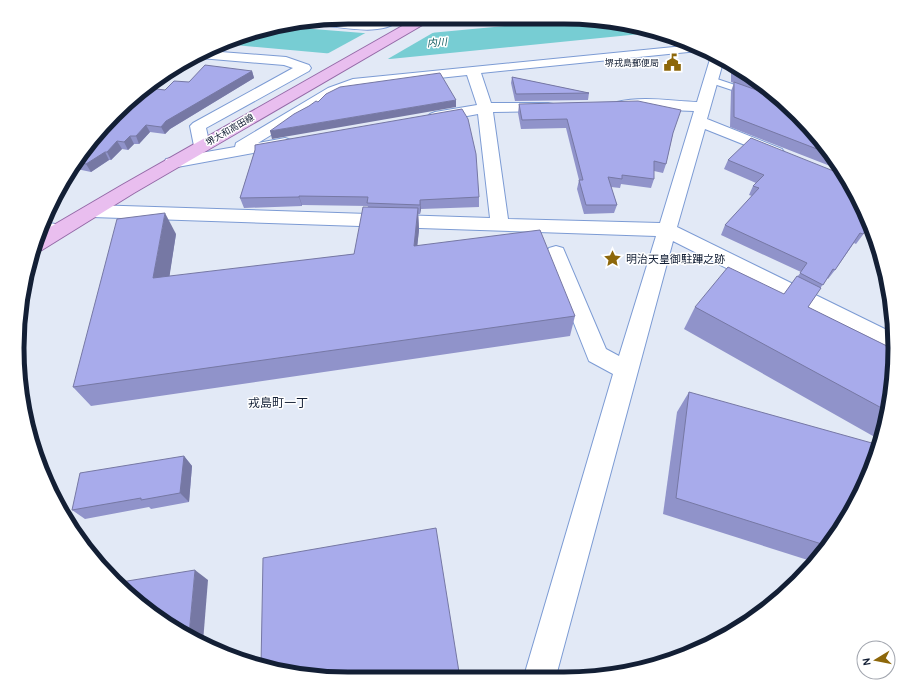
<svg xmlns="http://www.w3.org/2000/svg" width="912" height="696" viewBox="0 0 912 696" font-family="Karla,'Noto Sans JP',sans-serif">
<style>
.water{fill:#77cdd3}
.pier{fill:#e2e9f6}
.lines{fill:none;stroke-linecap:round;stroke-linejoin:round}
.lane-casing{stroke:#7c9bd4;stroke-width:2}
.street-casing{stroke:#7c9bd4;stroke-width:2}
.primary-casing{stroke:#946aa7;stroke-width:2}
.lane{fill:#fff;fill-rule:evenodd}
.street{fill:#fff;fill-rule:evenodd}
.primary{fill:#e9beef;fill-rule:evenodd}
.wall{fill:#9093ca}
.shaded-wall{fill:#7678a4}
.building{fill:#a8abeb;stroke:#7678a4}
.labels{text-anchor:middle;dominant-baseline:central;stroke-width:3;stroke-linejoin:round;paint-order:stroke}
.far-poi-label{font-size:9px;fill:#131f35;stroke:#fff;text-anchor:end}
.far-street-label{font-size:9px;fill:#131f35;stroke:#fff}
.far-water-label{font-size:10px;font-style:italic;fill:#0a585d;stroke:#fff}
.poi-label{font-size:11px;fill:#131f35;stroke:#fff;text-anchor:start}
.neighbourhood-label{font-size:12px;fill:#131f35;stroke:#fff}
.rim{fill:none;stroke:#131f35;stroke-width:5}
</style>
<rect width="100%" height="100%" fill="#e2e9f6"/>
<!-- water -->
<path class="water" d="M 588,18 L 650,28 L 660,32 L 390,59 L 224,44 L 262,28 L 276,26 L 363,33 L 430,33 Z"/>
<!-- pier -->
<path class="pier" d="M 369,31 L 436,31 L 386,60 L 325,55 Z"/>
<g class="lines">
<defs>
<path id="lane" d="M 711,77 L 753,91 L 754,93 L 750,96 L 708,82 L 707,80 Z"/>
<g id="street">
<path d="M 386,17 L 402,17 C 387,38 342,27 321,25 L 317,24 L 315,21 C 322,20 330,18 337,19 C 354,20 371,25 386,17 Z"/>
<path d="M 694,45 L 708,50 L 481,73 L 491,103 L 548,103 L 553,104 L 555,107 L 553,110 L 548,111 L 493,112 L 508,219 L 660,223 L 694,111 L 617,108 L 615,105 L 617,102 C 642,96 671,101 697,102 L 711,56 L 714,53 L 724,59 L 707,119 L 782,149 L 784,152 L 782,155 L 776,157 L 770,155 L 705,129 L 677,227 L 893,333 L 895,351 L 886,349 L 673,241 L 556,676 L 524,676 L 613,374 L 589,361 L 546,253 L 549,248 L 556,246 L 563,248 L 606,349 L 619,356 L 656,236 L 92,217 L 86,215 L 83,211 L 86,207 L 92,205 L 490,218 L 478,114 L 435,122 L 430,120 L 427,117 L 430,114 L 435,112 L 477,105 L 467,75 L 356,87 L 338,94 L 258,143 L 285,138 L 291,140 L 293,143 L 291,146 L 172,168 L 166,167 L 164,163 L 166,159 L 172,158 L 235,147 L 236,143 L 328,88 L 353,79 Z"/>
<path d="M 208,51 L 286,57 L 309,65 L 311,68 L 309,71 L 206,128 L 210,146 L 208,149 L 202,151 L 196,149 L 194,146 L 190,126 L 193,123 L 293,68 L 284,65 L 200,58 L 195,56 Z"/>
<path d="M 841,166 L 847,178 L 845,181 L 839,182 L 833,181 L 830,177 L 837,167 Z"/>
<path d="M 45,222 L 65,226 L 67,230 L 65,234 L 58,236 L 40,233 Z"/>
</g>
<path id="primary" d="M 418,17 L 433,17 L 431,20 L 134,193 L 42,250 L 33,251 L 40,233 L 122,185 Z"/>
</defs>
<!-- lane casing -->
<use href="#lane" class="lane-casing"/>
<!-- street casing -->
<use href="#street" class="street-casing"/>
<!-- primary casing -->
<use href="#primary" class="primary-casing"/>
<!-- lane -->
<use href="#lane" class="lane"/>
<!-- street -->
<use href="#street" class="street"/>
<!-- primary -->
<use href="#primary" class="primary"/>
</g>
<!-- wall -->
<g class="wall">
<path d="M 731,64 L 765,85 L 839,164 L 843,171 L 730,127 L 731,91 L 734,83 L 731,82 Z"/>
<path d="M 252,71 L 254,78 L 170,129 L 165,134 L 150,132 L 139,144 L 134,144 L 128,150 L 122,149 L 111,160 L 109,160 L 91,172 L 72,168 L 114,114 L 165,90 L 189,82 Z"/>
<path d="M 512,77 L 589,93 L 588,100 L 515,101 L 511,83 Z"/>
<path d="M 519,104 L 673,133 L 666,164 L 663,173 L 654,171 L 654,179 L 651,188 L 621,184 L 620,188 L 611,187 L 617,205 L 614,213 L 584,214 L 577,189 L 579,180 L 566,128 L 521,129 L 518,113 Z"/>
<path d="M 255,150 L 479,197 L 479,207 L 421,209 L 420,214 L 418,214 L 419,230 L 417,246 L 575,316 L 570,336 L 91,406 L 73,387 L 176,234 L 169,277 L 354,254 L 368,206 L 302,205 L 302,206 L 244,208 L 240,198 Z"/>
<path d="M 728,160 L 846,176 L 871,224 L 856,244 L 854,243 L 835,270 L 828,279 L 827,278 L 808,307 L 895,350 L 889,413 L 880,440 L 684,329 L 695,307 L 784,294 L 801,272 L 721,235 L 725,225 L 752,196 L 749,195 L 753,186 L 756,183 L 724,169 Z"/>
<path d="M 689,392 L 839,532 L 814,562 L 663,514 L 677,412 Z"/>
<path d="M 184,456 L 192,466 L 189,502 L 151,509 L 149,507 L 85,519 L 72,510 Z"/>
<path d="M 459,672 L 459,676 L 305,676 Z"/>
</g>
<!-- shaded-wall -->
<g class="shaded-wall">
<path d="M 252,71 L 254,78 L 170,129 L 165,134 L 161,127 L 166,121 Z"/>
<path d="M 456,100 L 456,107 L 272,139 L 270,131 Z"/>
<path d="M 146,125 L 150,132 L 139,144 L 136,136 Z"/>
<path d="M 130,136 L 134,144 L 128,150 L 124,142 Z"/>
<path d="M 117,141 L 122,149 L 111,160 L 107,152 Z"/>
<path d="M 105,152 L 109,160 L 91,172 L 86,164 Z"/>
<path d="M 299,196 L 302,205 L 302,206 L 299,197 Z"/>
<path d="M 420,200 L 421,209 L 420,214 Z"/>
<path d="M 418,208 L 419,230 L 415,267 L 414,246 Z"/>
<path d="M 165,213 L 176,234 L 166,299 L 153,278 Z"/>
<path d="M 184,456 L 192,466 L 189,502 L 180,493 Z"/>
<path d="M 195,570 L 208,580 L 203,642 L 189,635 Z"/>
</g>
<!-- building -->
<g class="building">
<path d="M 205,65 L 252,71 L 166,121 L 161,127 L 146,125 L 136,136 L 130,136 L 124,142 L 117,141 L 107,152 L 105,152 L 86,164 L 77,162 L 114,114 L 148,88 L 165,90 L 174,81 L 189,82 Z"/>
<path d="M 734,66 L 760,82 L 734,73 Z"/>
<path d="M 440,73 L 456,100 L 270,131 L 294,114 L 309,106 L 316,101 L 318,102 L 326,94 L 340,87 Z"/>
<path d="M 512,77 L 589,93 L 516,94 Z"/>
<path d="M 734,82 L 776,97 L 830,154 L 734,117 Z"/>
<path d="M 638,101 L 681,110 L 673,133 L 666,164 L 654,161 L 654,179 L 622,175 L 622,179 L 608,177 L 617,205 L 586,205 L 579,180 L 583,180 L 567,119 L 522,120 L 519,104 Z"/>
<path d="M 462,109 L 468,119 L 476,154 L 479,197 L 420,200 L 420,205 L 367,203 L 368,197 L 299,196 L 299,197 L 240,198 L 255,150 L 255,145 Z"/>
<path d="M 751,138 L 846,176 L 870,222 L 871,224 L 863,234 L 860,233 L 835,270 L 833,269 L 823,285 L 800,273 L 807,263 L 725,225 L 759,188 L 753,186 L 764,175 L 728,160 Z"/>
<path d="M 363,207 L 418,208 L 414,246 L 540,230 L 575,316 L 73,387 L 117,219 L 165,213 L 153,278 L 354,254 Z"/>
<path d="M 728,267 L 784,294 L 797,276 L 821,288 L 808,307 L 895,350 L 889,412 L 695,307 Z"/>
<path d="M 689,392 L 879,445 L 870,475 L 839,532 L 828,546 L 676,498 Z"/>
<path d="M 184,456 L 180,493 L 141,500 L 141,498 L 72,510 L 80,473 Z"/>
<path d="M 436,528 L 459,672 L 437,676 L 305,676 L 261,666 L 263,558 Z"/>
<path d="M 195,570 L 189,635 L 164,623 L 115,583 Z"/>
</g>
<!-- icons -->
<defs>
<symbol id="civic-bare" viewBox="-9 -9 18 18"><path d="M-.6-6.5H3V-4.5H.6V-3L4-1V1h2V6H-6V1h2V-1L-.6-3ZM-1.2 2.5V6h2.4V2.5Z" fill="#8d670a" stroke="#fff" stroke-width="2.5" paint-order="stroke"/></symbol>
<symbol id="sight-bare" viewBox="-9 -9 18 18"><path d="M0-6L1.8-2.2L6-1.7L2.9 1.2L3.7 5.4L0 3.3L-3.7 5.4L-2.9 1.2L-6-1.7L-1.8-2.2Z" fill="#8d670a" stroke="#fff" stroke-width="2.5" paint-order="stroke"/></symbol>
</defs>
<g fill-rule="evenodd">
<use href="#civic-bare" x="660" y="50" width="25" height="25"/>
<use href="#sight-bare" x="600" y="246" width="25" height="25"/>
</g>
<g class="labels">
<!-- far-poi labels -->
<g class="far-poi-label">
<text x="659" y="63">堺戎島郵便局</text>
</g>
<!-- far-street labels -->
<g class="far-street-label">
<text transform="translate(230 130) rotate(-30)">堺大和高田線</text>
</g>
<!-- far-water labels -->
<g class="far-water-label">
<text transform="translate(437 43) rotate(-5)">内川</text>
</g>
<!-- poi labels -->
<g class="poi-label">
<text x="626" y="259">明治天皇御駐蹕之跡</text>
</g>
<!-- neighbourhood labels -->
<g class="neighbourhood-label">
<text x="278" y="403">戎島町一丁</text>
</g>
</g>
<!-- crop -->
<path d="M0 0H912V696H0ZM348 24H564A324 324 0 0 1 888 348V348A324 324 0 0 1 564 672H348A324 324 0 0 1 24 348V348A324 324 0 0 1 348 24Z" fill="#fff" fill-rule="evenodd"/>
<path class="rim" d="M348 24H564A324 324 0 0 1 888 348V348A324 324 0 0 1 564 672H348A324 324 0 0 1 24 348V348A324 324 0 0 1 348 24Z"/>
<!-- north arrow -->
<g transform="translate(876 660) rotate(260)"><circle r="19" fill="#ffffff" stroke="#a1a5ae"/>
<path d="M0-3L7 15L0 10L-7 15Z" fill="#8d670a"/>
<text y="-6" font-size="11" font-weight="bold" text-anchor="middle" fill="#131f35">N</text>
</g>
</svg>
